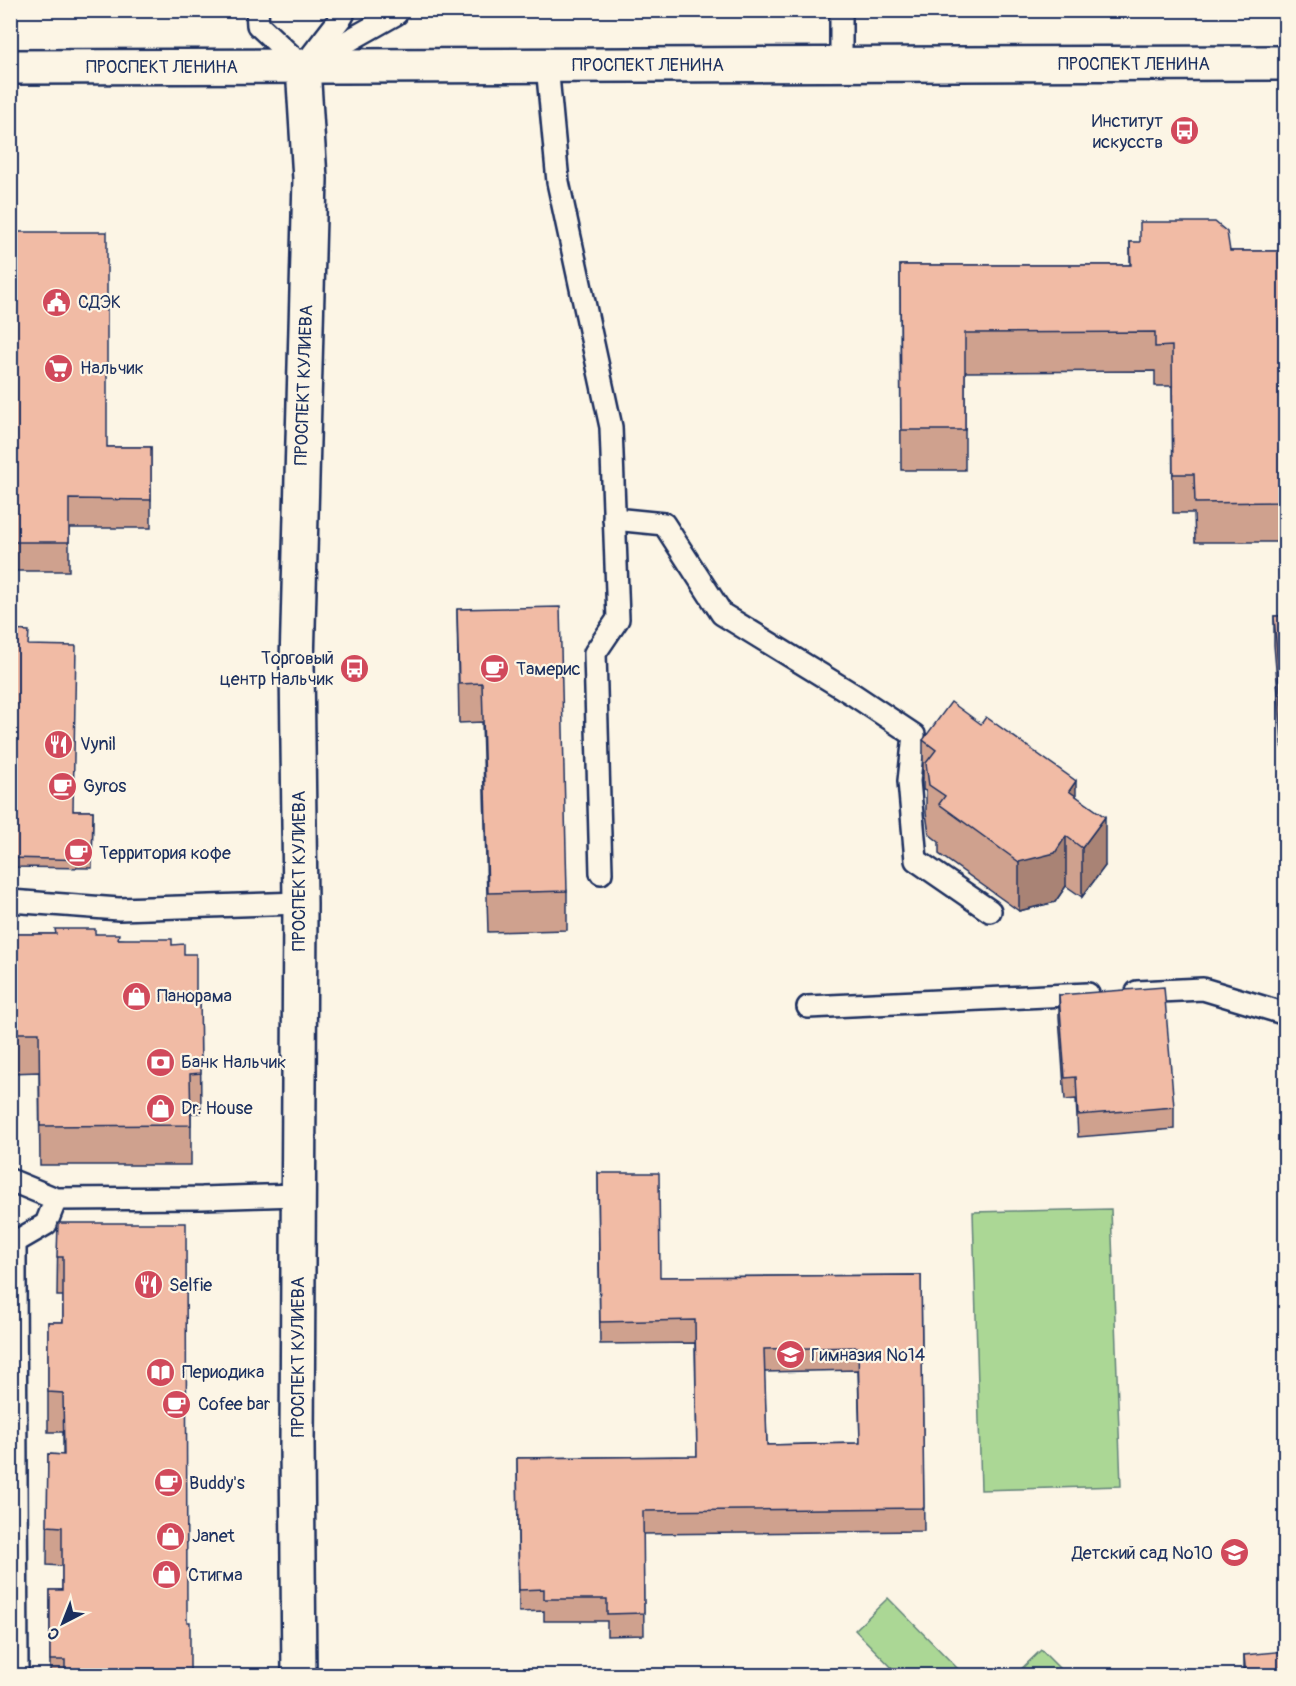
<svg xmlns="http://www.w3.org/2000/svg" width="1296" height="1686" viewBox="0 0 1296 1686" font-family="Pangolin,sans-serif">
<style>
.green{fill:#abd795;stroke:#63837a;stroke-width:1.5}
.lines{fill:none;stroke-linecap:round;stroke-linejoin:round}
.lane-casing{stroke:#1b2f5e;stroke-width:26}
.secondary-casing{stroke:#1b2f5e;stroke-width:38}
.lane{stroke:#fcf5e5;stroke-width:21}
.secondary{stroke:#fcf5e5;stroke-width:33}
.wall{fill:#cfa18e;stroke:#1b2f5e;stroke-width:1.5;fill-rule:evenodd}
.shaded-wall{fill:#a98374;stroke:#1b2f5e;stroke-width:1.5}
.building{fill:#f1bba5;stroke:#1b2f5e;stroke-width:1.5;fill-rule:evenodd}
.labels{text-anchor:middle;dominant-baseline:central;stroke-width:4.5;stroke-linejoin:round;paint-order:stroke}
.street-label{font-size:18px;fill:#1b2f5e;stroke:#fcf5e5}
.poi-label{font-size:18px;fill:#1b2f5e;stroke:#fcf5e5;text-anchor:start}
</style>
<rect width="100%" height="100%" fill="#fcf5e5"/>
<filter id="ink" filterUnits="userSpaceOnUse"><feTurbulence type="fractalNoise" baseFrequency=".0167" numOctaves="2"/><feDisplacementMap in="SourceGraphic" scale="12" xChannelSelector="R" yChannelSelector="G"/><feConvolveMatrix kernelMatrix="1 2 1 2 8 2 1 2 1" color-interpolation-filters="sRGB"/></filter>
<g filter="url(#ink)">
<!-- green -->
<g class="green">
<path d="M 1111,1209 L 1121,1486 L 981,1490 L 973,1212 Z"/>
<path d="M 888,1598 L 964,1675 L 899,1675 L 855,1630 Z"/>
<path d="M 1041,1650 L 1066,1675 L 1015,1675 Z"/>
</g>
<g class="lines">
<defs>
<g id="lane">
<path d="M 257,10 L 258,25 L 303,67"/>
<path d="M 841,10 L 841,64"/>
<path d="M 309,59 L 343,15 L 343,10"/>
<path d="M 309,63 L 396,14 L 396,10"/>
<path d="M 547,65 L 558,182 L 611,427 L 618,619 L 595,653 L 601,873"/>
<path d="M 614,519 L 664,524 L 722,614 L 854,695 L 914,735 L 909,781 L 916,860 L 990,911"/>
<path d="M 10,901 L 119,909 L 300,903"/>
<path d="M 1137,992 L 1203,989 L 1286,1014"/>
<path d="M 808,1007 L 1088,994"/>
<path d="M 10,1180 L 56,1199 L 202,1198 L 299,1195"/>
<path d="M 10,1241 L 15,1242 L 15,1276 L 17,1676"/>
<path d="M 15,1242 L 46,1224 L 56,1199"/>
</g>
<g id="secondary">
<path d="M 10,67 L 1286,63"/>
<path d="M 299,1676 L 297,1445 L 300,903 L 297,664 L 310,179 L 303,67"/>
</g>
</defs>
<!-- lane casing -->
<use href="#lane" class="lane-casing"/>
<!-- secondary casing -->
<use href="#secondary" class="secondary-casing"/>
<!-- lane -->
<use href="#lane" class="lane"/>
<!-- secondary -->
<use href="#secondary" class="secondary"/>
</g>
<!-- wall -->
<g class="wall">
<path d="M 10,232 L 107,447 L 151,447 L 151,528 L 69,528 L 69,571 L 10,571 Z"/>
<path d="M 1130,242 L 1230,251 L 1286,251 L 1286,542 L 1195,542 L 1194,513 L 1173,513 L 1172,386 L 1155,386 L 1155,371 L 965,372 L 965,470 L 901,470 L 900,265 L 1130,265 Z"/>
<path d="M 457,609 L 567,891 L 567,930 L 488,932 L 482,722 L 459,723 Z"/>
<path d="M 1274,616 L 1286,616 L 1286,790 L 1274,645 Z"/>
<path d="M 10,630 L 28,645 L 73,811 L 93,811 L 92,868 L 10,867 Z"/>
<path d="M 981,724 L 1076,796 L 1105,866 L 1082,897 L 1066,886 L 1055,902 L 1019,911 L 939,854 L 939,842 L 929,834 L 926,813 L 926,791 L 923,790 L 923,740 Z"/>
<path d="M 10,934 L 95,934 L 119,939 L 172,945 L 184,954 L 196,993 L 200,993 L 201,1113 L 191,1113 L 191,1165 L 40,1165 L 39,1072 L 10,1073 Z"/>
<path d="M 1059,995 L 1174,1107 L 1174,1129 L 1078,1137 L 1076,1099 L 1065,1100 L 1059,1017 Z"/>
<path d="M 598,1173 L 660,1277 L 921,1275 L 924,1531 L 643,1534 L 644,1635 L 607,1636 L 607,1621 L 544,1621 L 544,1611 L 519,1612 L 517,1458 L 697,1456 L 695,1343 L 600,1344 ZM 858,1370 L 860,1443 L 767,1445 L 764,1372 Z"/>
<path d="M 58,1223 L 187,1622 L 190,1676 L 50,1676 L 50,1590 L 62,1590 L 62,1566 L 47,1565 L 48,1454 L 63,1455 L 63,1432 L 48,1432 L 48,1322 L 63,1322 L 63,1296 L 57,1296 Z"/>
<path d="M 1244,1655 L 1286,1676 L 1244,1676 Z"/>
</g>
<!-- shaded-wall -->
<g class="shaded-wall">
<path d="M 1076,781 L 1076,831 L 1069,791 Z"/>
<path d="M 1105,817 L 1105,866 L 1082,897 L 1082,848 Z"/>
<path d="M 1066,836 L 1066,886 L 1055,902 L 1019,911 L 1019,862 Z"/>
</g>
<!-- building -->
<g class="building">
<path d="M 1140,222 L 1215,222 L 1227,232 L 1230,251 L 1286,251 L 1286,502 L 1195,503 L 1194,474 L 1173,474 L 1172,346 L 1155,347 L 1155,332 L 965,333 L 965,430 L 901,430 L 900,265 L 1131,265 L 1130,242 L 1140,242 Z"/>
<path d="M 10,232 L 107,232 L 107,447 L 151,447 L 151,500 L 69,499 L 69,542 L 10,542 Z"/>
<path d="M 560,607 L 567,891 L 488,893 L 482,683 L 459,684 L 457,609 Z"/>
<path d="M 1274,616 L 1286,616 L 1286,762 Z"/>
<path d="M 10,630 L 29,631 L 28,645 L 76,646 L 73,811 L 93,811 L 92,860 L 10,858 Z"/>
<path d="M 951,702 L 981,724 L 986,717 L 1076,781 L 1069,791 L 1105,817 L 1082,848 L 1066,836 L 1055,853 L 1019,862 L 939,804 L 945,796 L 929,785 L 926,763 L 936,750 L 923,740 Z"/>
<path d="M 55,929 L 95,929 L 95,934 L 119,934 L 118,939 L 172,939 L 172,945 L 184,944 L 184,954 L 196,954 L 196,993 L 200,993 L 201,1073 L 190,1074 L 191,1125 L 40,1126 L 39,1033 L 10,1033 L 10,934 L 56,934 Z"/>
<path d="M 1164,987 L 1174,1107 L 1078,1115 L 1076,1077 L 1065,1078 L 1059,995 Z"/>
<path d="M 598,1173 L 659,1173 L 660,1277 L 921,1275 L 924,1508 L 643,1511 L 644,1613 L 607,1614 L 607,1599 L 544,1599 L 544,1589 L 519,1590 L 517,1458 L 697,1456 L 695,1320 L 600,1322 ZM 858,1347 L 860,1443 L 767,1445 L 764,1349 Z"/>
<path d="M 58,1223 L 186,1223 L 187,1622 L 190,1622 L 190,1676 L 65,1676 L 65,1660 L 50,1660 L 50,1590 L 62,1590 L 62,1527 L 47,1526 L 48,1454 L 64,1455 L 63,1393 L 48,1392 L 48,1322 L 63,1322 L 63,1257 L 57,1257 Z"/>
<path d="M 1286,1651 L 1286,1676 L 1246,1676 L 1244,1655 Z"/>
</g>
</g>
<!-- icons -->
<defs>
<symbol id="bus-disc" viewBox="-11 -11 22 22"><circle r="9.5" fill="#d1495b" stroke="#fcf5e5"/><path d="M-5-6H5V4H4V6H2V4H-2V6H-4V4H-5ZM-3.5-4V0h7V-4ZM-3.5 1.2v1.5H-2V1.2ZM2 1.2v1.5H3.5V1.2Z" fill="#fff"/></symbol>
<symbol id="civic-disc" viewBox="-11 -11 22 22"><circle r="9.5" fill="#d1495b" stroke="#fcf5e5"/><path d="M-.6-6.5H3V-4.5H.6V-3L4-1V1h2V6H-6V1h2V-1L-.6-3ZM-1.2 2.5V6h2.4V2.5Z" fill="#fff"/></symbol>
<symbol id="supermarket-disc" viewBox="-11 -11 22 22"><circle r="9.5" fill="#d1495b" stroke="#fcf5e5"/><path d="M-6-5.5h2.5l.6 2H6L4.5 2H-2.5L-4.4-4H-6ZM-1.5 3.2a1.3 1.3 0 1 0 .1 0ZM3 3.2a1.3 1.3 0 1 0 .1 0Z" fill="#fff"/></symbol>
<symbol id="cafe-disc" viewBox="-11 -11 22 22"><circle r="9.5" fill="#d1495b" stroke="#fcf5e5"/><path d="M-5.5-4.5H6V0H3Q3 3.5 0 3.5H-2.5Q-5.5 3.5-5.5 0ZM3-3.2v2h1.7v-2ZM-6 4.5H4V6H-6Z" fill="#fff"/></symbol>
<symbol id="restaurant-disc" viewBox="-11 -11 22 22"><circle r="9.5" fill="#d1495b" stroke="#fcf5e5"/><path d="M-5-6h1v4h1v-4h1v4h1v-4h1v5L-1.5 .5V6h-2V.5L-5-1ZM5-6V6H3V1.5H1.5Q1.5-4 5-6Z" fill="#fff"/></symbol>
<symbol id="shop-disc" viewBox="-11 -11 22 22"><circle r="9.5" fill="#d1495b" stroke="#fcf5e5"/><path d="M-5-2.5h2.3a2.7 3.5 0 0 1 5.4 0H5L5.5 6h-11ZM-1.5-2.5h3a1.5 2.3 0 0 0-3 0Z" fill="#fff"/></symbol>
<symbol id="bank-disc" viewBox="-11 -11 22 22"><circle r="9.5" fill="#d1495b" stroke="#fcf5e5"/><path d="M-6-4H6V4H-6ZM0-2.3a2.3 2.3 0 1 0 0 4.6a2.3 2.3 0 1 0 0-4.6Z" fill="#fff"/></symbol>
<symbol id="school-disc" viewBox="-11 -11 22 22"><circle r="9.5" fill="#d1495b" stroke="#fcf5e5"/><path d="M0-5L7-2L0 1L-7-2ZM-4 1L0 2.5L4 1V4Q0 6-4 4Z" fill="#fff"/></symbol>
<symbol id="library-disc" viewBox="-11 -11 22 22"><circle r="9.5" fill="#d1495b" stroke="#fcf5e5"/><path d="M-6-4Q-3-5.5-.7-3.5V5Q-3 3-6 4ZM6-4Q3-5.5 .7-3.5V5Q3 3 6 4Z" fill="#fff"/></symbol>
</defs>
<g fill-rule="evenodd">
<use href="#bus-disc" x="1168" y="114" width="33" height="33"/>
<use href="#civic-disc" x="40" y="286" width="33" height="33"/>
<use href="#supermarket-disc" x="42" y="352" width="33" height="33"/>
<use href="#bus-disc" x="338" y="652" width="33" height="33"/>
<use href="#cafe-disc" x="478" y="652" width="33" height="33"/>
<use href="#restaurant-disc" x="42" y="728" width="33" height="33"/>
<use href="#cafe-disc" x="46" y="770" width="33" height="33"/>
<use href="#cafe-disc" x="62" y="836" width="33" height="33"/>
<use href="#shop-disc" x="120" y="980" width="33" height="33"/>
<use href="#bank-disc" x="144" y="1046" width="33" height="33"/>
<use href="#shop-disc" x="144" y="1092" width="33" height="33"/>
<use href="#restaurant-disc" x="132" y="1268" width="33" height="33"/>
<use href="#school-disc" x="774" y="1338" width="33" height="33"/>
<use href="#library-disc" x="144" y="1356" width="33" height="33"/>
<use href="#cafe-disc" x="160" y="1388" width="33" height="33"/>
<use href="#cafe-disc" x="152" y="1466" width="33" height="33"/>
<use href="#shop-disc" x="154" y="1520" width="33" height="33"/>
<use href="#school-disc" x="1218" y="1536" width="33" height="33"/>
<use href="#shop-disc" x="150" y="1558" width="33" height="33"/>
</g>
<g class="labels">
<!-- street labels -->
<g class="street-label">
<text x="1134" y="64">ПРОСПЕКТ ЛЕНИНА</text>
<text x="648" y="65">ПРОСПЕКТ ЛЕНИНА</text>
<text x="162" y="67">ПРОСПЕКТ ЛЕНИНА</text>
<text transform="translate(304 385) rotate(-88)">ПРОСПЕКТ КУЛИЕВА</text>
<text transform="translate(299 871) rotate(-90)">ПРОСПЕКТ КУЛИЕВА</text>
<text transform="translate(298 1357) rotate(-90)">ПРОСПЕКТ КУЛИЕВА</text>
</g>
<!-- poi labels -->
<g class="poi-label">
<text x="1163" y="121" text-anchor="end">Институт<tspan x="1163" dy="21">искусств</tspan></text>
<text x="78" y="302">СДЭК</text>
<text x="80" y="368">Нальчик</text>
<text x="334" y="658" text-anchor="end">Торговый<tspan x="334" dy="21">центр Нальчик</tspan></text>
<text x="516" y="669">Тамерис</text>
<text x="80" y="744">Vynil</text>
<text x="83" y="786">Gyros</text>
<text x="99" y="853">Территория кофе</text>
<text x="157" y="996">Панорама</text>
<text x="181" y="1062">Банк Нальчик</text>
<text x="181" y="1108">Dr. House</text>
<text x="169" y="1285">Selfie</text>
<text x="811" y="1355">Гимназия №14</text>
<text x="182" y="1372">Периодика</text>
<text x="198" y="1404">Cofee bar</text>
<text x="189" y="1483">Buddy's</text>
<text x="192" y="1536">Janet</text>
<text x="1213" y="1553" text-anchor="end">Детский сад №10</text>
<text x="188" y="1575">Стигма</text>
</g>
</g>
<!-- margin -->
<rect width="1296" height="1686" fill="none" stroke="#fcf5e5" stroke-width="36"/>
<rect x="18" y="18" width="1260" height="1650" fill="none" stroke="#1b2f5e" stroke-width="2" filter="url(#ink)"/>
<!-- north arrow -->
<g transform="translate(63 1623) rotate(222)" stroke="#fcf5e5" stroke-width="4.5" paint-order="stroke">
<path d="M0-4.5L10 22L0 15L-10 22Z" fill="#1b2f5e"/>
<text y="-9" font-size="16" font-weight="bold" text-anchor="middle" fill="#1b2f5e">С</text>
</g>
</svg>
